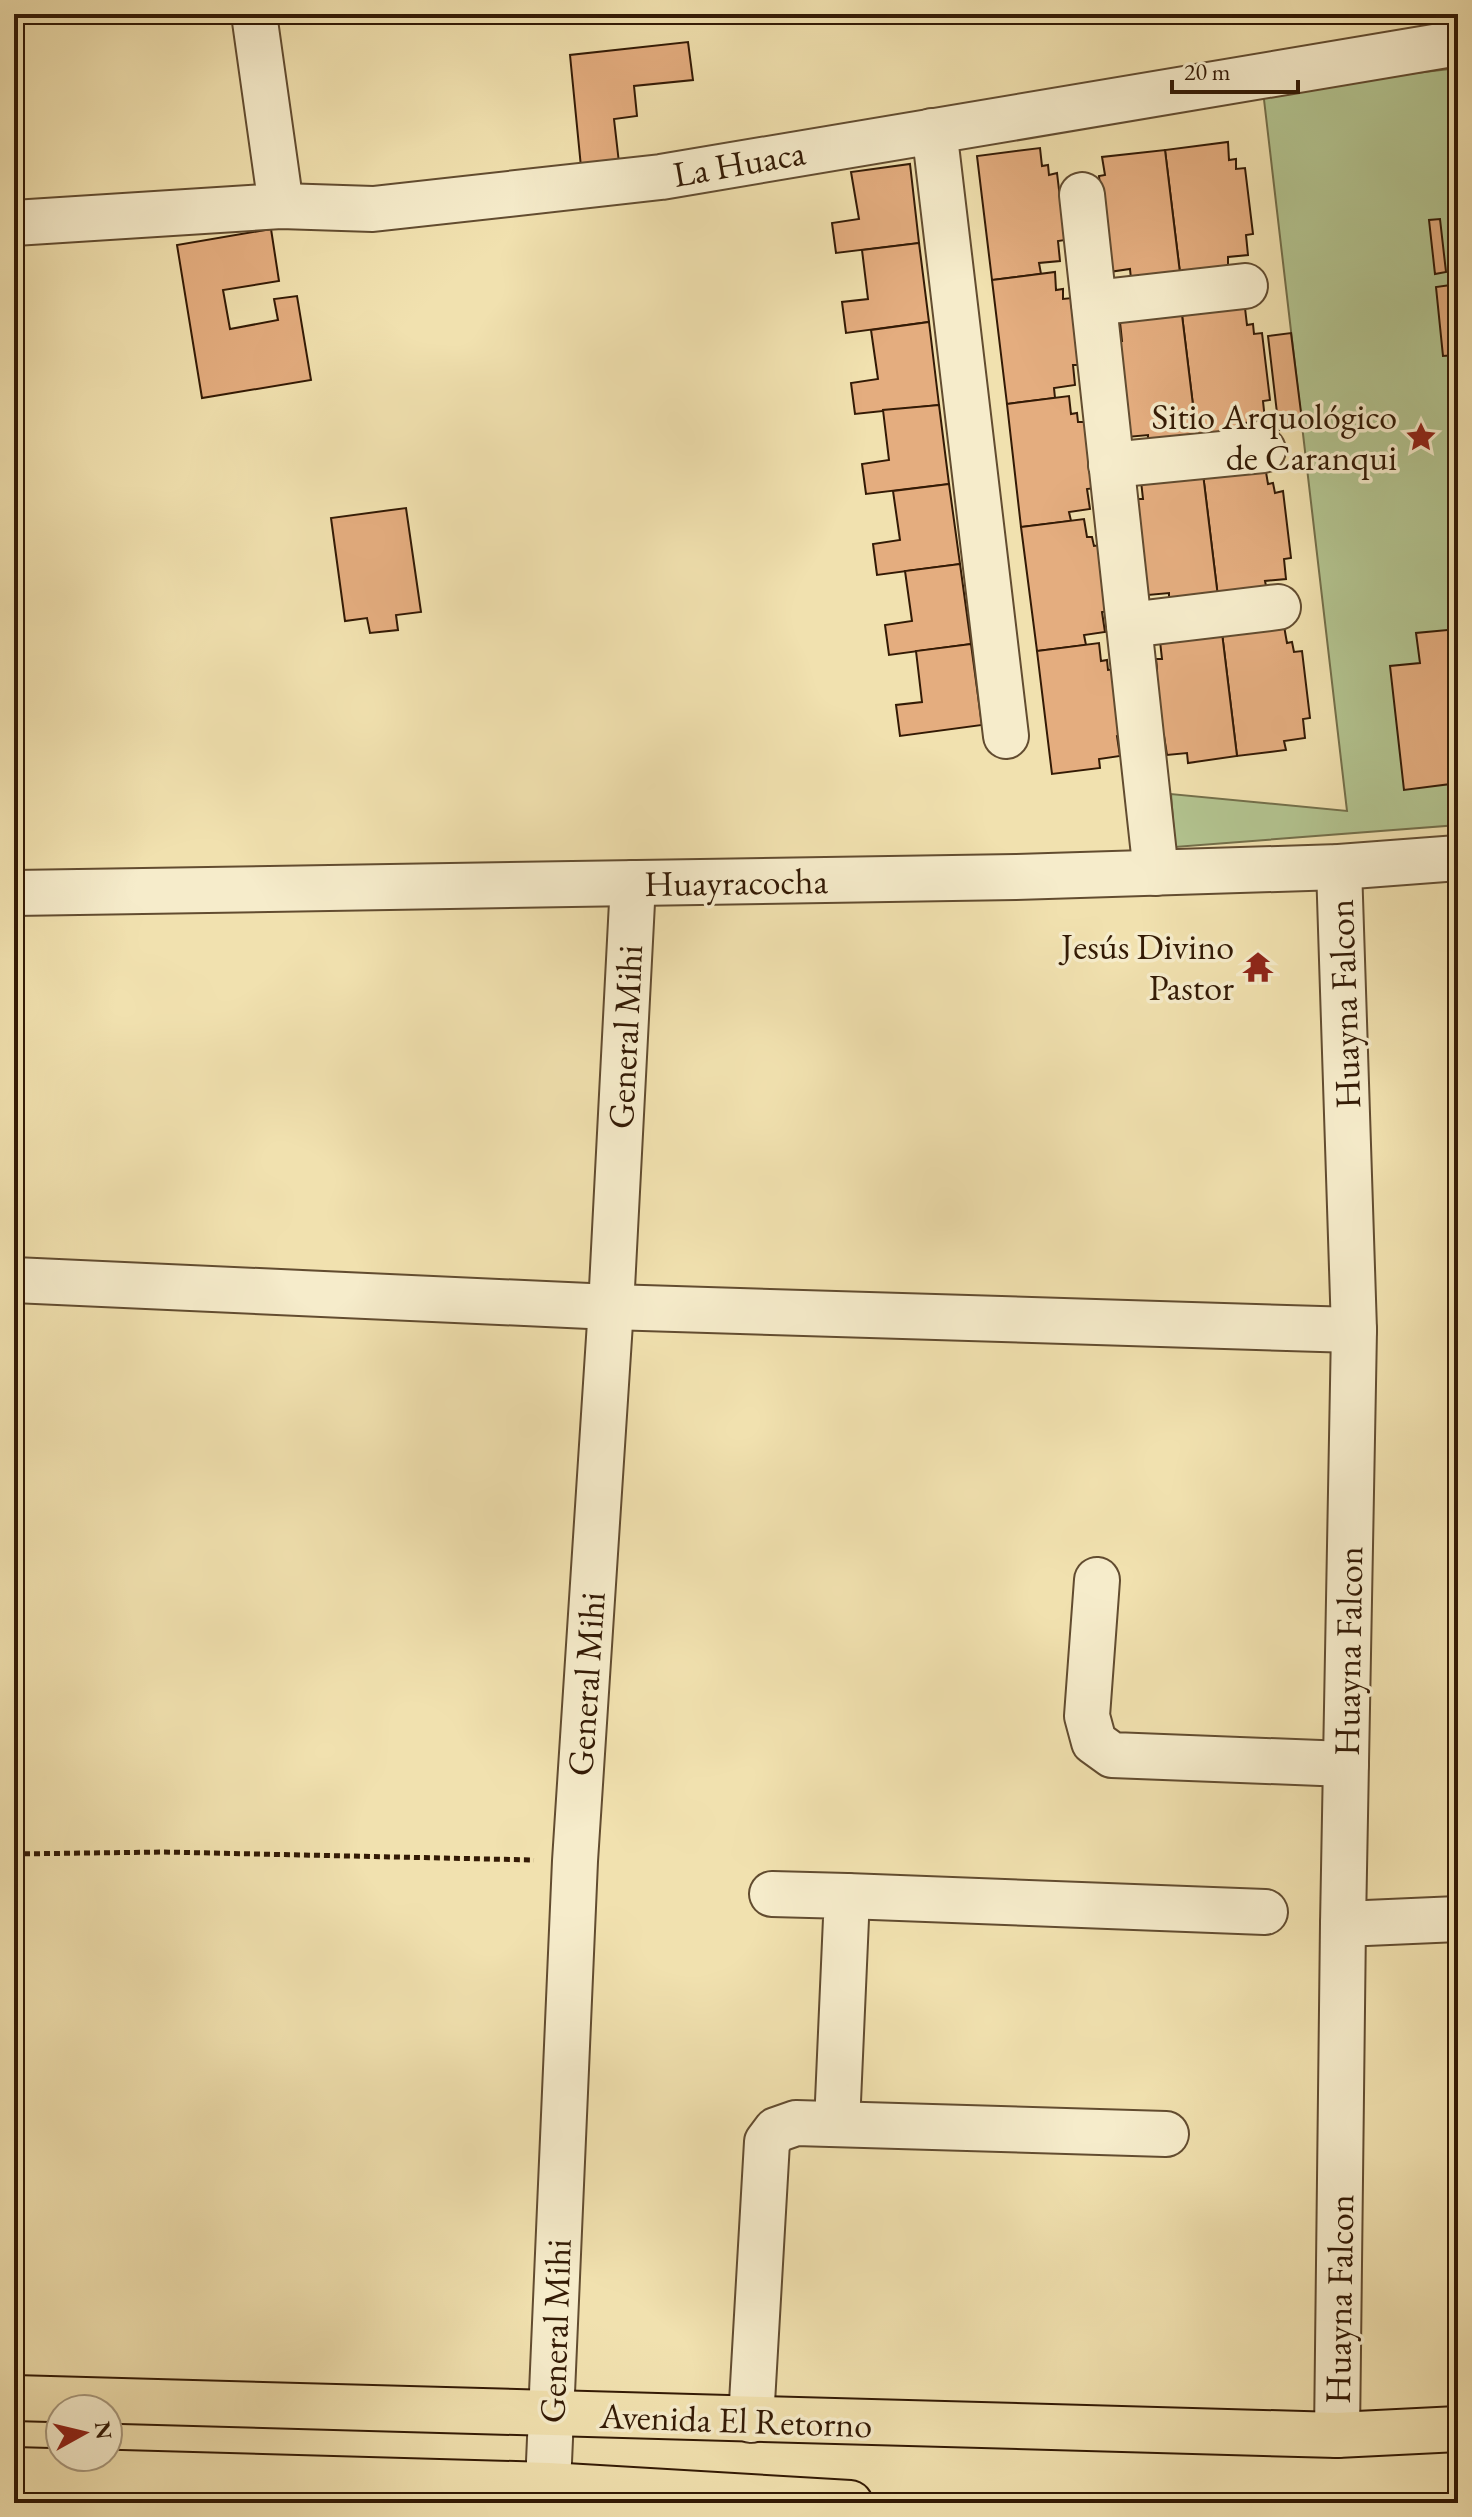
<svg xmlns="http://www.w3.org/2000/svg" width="1472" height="2517" viewBox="0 0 1472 2517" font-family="'EB Garamond',serif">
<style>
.green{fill:#b3c490;stroke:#736f4a;stroke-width:2}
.building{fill:#e4ad7f;stroke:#331a05;stroke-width:2}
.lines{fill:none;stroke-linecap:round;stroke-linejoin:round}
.street-casing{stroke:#624c30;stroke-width:48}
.primary-casing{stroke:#331a05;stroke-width:48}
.path{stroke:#331a05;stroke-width:5;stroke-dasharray:6 4;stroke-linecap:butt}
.street{stroke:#f6eccb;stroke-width:44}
.primary{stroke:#f1e1af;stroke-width:44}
.labels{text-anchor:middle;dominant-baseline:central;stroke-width:7;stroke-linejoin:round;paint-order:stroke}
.street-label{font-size:36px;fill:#331a05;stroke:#f6eccb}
.poi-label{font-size:36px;fill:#331a05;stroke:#f6eccb;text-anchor:end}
</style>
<rect width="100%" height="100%" fill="#f1e1af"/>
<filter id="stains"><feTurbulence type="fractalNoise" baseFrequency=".0025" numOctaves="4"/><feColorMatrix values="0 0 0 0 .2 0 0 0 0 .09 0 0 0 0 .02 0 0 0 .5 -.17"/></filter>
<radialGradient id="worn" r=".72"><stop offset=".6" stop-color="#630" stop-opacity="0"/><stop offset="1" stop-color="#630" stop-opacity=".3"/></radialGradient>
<!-- green -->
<path class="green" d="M 1458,68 L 1458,825 L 1175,847 L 1171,794 L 1347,811 L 1263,91 Z"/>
<!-- building -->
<g class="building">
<path d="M 688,42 L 693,80 L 634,86 L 637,116 L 614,119 L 619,163 L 581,167 L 570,55 Z"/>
<path d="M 1228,142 L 1229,160 L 1236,159 L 1236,169 L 1245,168 L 1253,234 L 1246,235 L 1248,255 L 1228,257 L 1228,267 L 1180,273 L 1165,150 Z"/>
<path d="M 1040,148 L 1042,166 L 1048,165 L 1049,175 L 1057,173 L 1065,240 L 1058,241 L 1060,261 L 1039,263 L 1041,274 L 992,280 L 977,156 Z"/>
<path d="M 1165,150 L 1180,273 L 1131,279 L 1130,269 L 1109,272 L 1099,176 L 1105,175 L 1102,157 Z"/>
<path d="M 910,164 L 919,243 L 836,253 L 832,223 L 859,219 L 851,172 Z"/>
<path d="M 1440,219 L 1446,272 L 1435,274 L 1429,220 Z"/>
<path d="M 271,229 L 279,281 L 223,290 L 230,329 L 278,320 L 274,299 L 297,296 L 311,380 L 202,398 L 177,245 Z"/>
<path d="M 919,243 L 929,322 L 846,333 L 842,302 L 868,299 L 862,250 Z"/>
<path d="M 1055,272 L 1056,290 L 1063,289 L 1063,299 L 1072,298 L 1080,365 L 1073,365 L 1075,385 L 1054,388 L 1055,398 L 1007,404 L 992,280 Z"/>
<path d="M 1458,284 L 1458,295 L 1449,296 L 1456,355 L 1443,356 L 1436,287 Z"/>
<path d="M 1245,308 L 1247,325 L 1253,324 L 1254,334 L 1262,333 L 1270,400 L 1263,401 L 1265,420 L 1244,423 L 1246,432 L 1197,438 L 1182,315 Z"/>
<path d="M 1182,315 L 1197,438 L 1148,445 L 1148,435 L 1127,437 L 1116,341 L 1122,341 L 1120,322 Z"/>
<path d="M 929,322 L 939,405 L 855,414 L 851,383 L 878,379 L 871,330 Z"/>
<path d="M 1291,333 L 1303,428 L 1279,430 L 1268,336 Z"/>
<path d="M 1069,396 L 1071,414 L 1077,413 L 1078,422 L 1086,422 L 1095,488 L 1087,489 L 1090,509 L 1069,512 L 1071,521 L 1021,527 L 1007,404 Z"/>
<path d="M 939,405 L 949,484 L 866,494 L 862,464 L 889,460 L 883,410 Z"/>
<path d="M 1265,466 L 1268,484 L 1273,483 L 1275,493 L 1283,491 L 1291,558 L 1284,559 L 1286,579 L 1265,581 L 1267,591 L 1218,597 L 1203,474 Z"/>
<path d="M 1203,474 L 1218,597 L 1169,602 L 1169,593 L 1148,595 L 1130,510 L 1138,509 L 1137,499 L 1143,499 L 1141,481 Z"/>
<path d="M 949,484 L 960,564 L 877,575 L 873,544 L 900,540 L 893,491 Z"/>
<path d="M 406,508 L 421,612 L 396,615 L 398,630 L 370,633 L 367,618 L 345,621 L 331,518 Z"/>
<path d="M 1084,519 L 1087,537 L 1092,537 L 1094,546 L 1101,545 L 1110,611 L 1102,612 L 1105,632 L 1084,635 L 1086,645 L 1037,651 L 1021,527 Z"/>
<path d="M 960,564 L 971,644 L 889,655 L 885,625 L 912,621 L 905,571 Z"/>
<path d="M 1284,626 L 1287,643 L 1292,642 L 1294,652 L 1302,651 L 1310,718 L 1303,719 L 1305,738 L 1284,741 L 1286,750 L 1237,756 L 1222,633 Z"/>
<path d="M 1458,629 L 1458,783 L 1404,790 L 1390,666 L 1420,663 L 1416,633 Z"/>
<path d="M 1222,633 L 1237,756 L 1188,763 L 1187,753 L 1167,755 L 1164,736 L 1157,736 L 1149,670 L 1157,669 L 1156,659 L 1162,659 L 1160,641 Z"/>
<path d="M 1099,643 L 1101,661 L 1107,660 L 1108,670 L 1117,669 L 1125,735 L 1117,736 L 1120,756 L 1099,759 L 1100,768 L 1052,774 L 1037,651 Z"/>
<path d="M 971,644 L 982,725 L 900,736 L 896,705 L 922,702 L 916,651 Z"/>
</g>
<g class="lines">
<defs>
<g id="street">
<path d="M 254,14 L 281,206"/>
<path d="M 932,131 L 937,154 L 1006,736"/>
<path d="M 1082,195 L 1156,873"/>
<path d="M 14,223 L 281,206 L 373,209 L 661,177 L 1458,43"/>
<path d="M 1094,303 L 1245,286"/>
<path d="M 1111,465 L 1263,450"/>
<path d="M 1129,625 L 1278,607"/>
<path d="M 14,893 L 1016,877 L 1339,867 L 1458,858"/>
<path d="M 14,1280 L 611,1307 L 1354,1330"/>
<path d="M 1097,1580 L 1087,1716 L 1094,1742 L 1112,1755 L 1346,1764"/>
<path d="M 772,1894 L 847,1896 L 837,2124"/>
<path d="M 847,1896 L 1265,1912"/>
<path d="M 1343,1924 L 1458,1919"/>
<path d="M 751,2420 L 767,2142 L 776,2130 L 796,2123 L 1166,2134"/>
<path d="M 1337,2435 L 1343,1924 L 1354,1330 L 1339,867"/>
<path d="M 49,2471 L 49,2503"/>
<path d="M 548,2485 L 575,1861 L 611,1307 L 633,883"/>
</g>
<g id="primary">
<path d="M 14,2398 L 1337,2435 L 1458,2429"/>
<path d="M 14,2470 L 548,2485 L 850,2503"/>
</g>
</defs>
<!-- street casing -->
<use href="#street" class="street-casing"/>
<!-- primary casing -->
<use href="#primary" class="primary-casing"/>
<!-- path -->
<path class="path" d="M 14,1854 L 164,1852 L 534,1860"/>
<!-- street -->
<use href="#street" class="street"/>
<!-- primary -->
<use href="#primary" class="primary"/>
</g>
<!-- icons -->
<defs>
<symbol id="sight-bare" viewBox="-9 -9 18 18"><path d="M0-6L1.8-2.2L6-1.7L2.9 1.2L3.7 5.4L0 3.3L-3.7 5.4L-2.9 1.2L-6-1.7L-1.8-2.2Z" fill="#8f2418" stroke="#f6eccb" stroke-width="2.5" paint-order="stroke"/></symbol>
<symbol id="temple-bare" viewBox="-9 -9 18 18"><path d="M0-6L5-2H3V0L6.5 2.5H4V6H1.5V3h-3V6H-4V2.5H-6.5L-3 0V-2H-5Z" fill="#8f2418" stroke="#f6eccb" stroke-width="2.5" paint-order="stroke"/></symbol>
</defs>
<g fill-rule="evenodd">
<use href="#sight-bare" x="1399" y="415" width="44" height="44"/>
<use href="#temple-bare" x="1236" y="945" width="44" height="44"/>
</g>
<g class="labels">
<!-- street labels -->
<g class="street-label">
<text transform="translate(739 163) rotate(-10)">La Huaca</text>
<text transform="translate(736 882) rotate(-1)">Huayracocha</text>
<text transform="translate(1344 1004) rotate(-92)">Huayna Falcon</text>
<text transform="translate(625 1037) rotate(-87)">General Mihi</text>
<text transform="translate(1348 1651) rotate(-89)">Huayna Falcon</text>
<text transform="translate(586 1684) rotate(-86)">General Mihi</text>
<text transform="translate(1339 2299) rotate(-89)">Huayna Falcon</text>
<text transform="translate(555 2331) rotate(-88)">General Mihi</text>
<text transform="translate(736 2420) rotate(2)">Avenida El Retorno</text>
</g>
<!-- poi labels -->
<g class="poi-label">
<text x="1397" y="416">Sitio Arquológico<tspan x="1397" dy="41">de Caranqui</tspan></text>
<text x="1234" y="946">Jesús Divino<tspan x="1234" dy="41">Pastor</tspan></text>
</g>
</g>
<!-- margin -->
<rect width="1472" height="2517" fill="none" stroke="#f1e1af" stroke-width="48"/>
<rect x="16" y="16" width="1440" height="2485" fill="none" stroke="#331a05" stroke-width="4"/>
<rect x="24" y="24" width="1424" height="2469" fill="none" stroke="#331a05" stroke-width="2"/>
<!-- north arrow -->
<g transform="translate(84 2433) rotate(82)"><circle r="38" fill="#f6eccb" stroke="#a8987c" stroke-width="2"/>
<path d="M0-6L14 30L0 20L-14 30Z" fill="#8f2418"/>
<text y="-12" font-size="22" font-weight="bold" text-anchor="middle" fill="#331a05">N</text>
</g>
<!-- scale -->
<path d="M1172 80v12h126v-12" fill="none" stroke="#331a05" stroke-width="4"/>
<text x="1184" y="80" font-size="24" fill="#331a05" stroke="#f6eccb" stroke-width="6" paint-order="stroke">20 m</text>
<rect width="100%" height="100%" filter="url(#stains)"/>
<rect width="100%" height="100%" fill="url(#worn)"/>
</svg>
